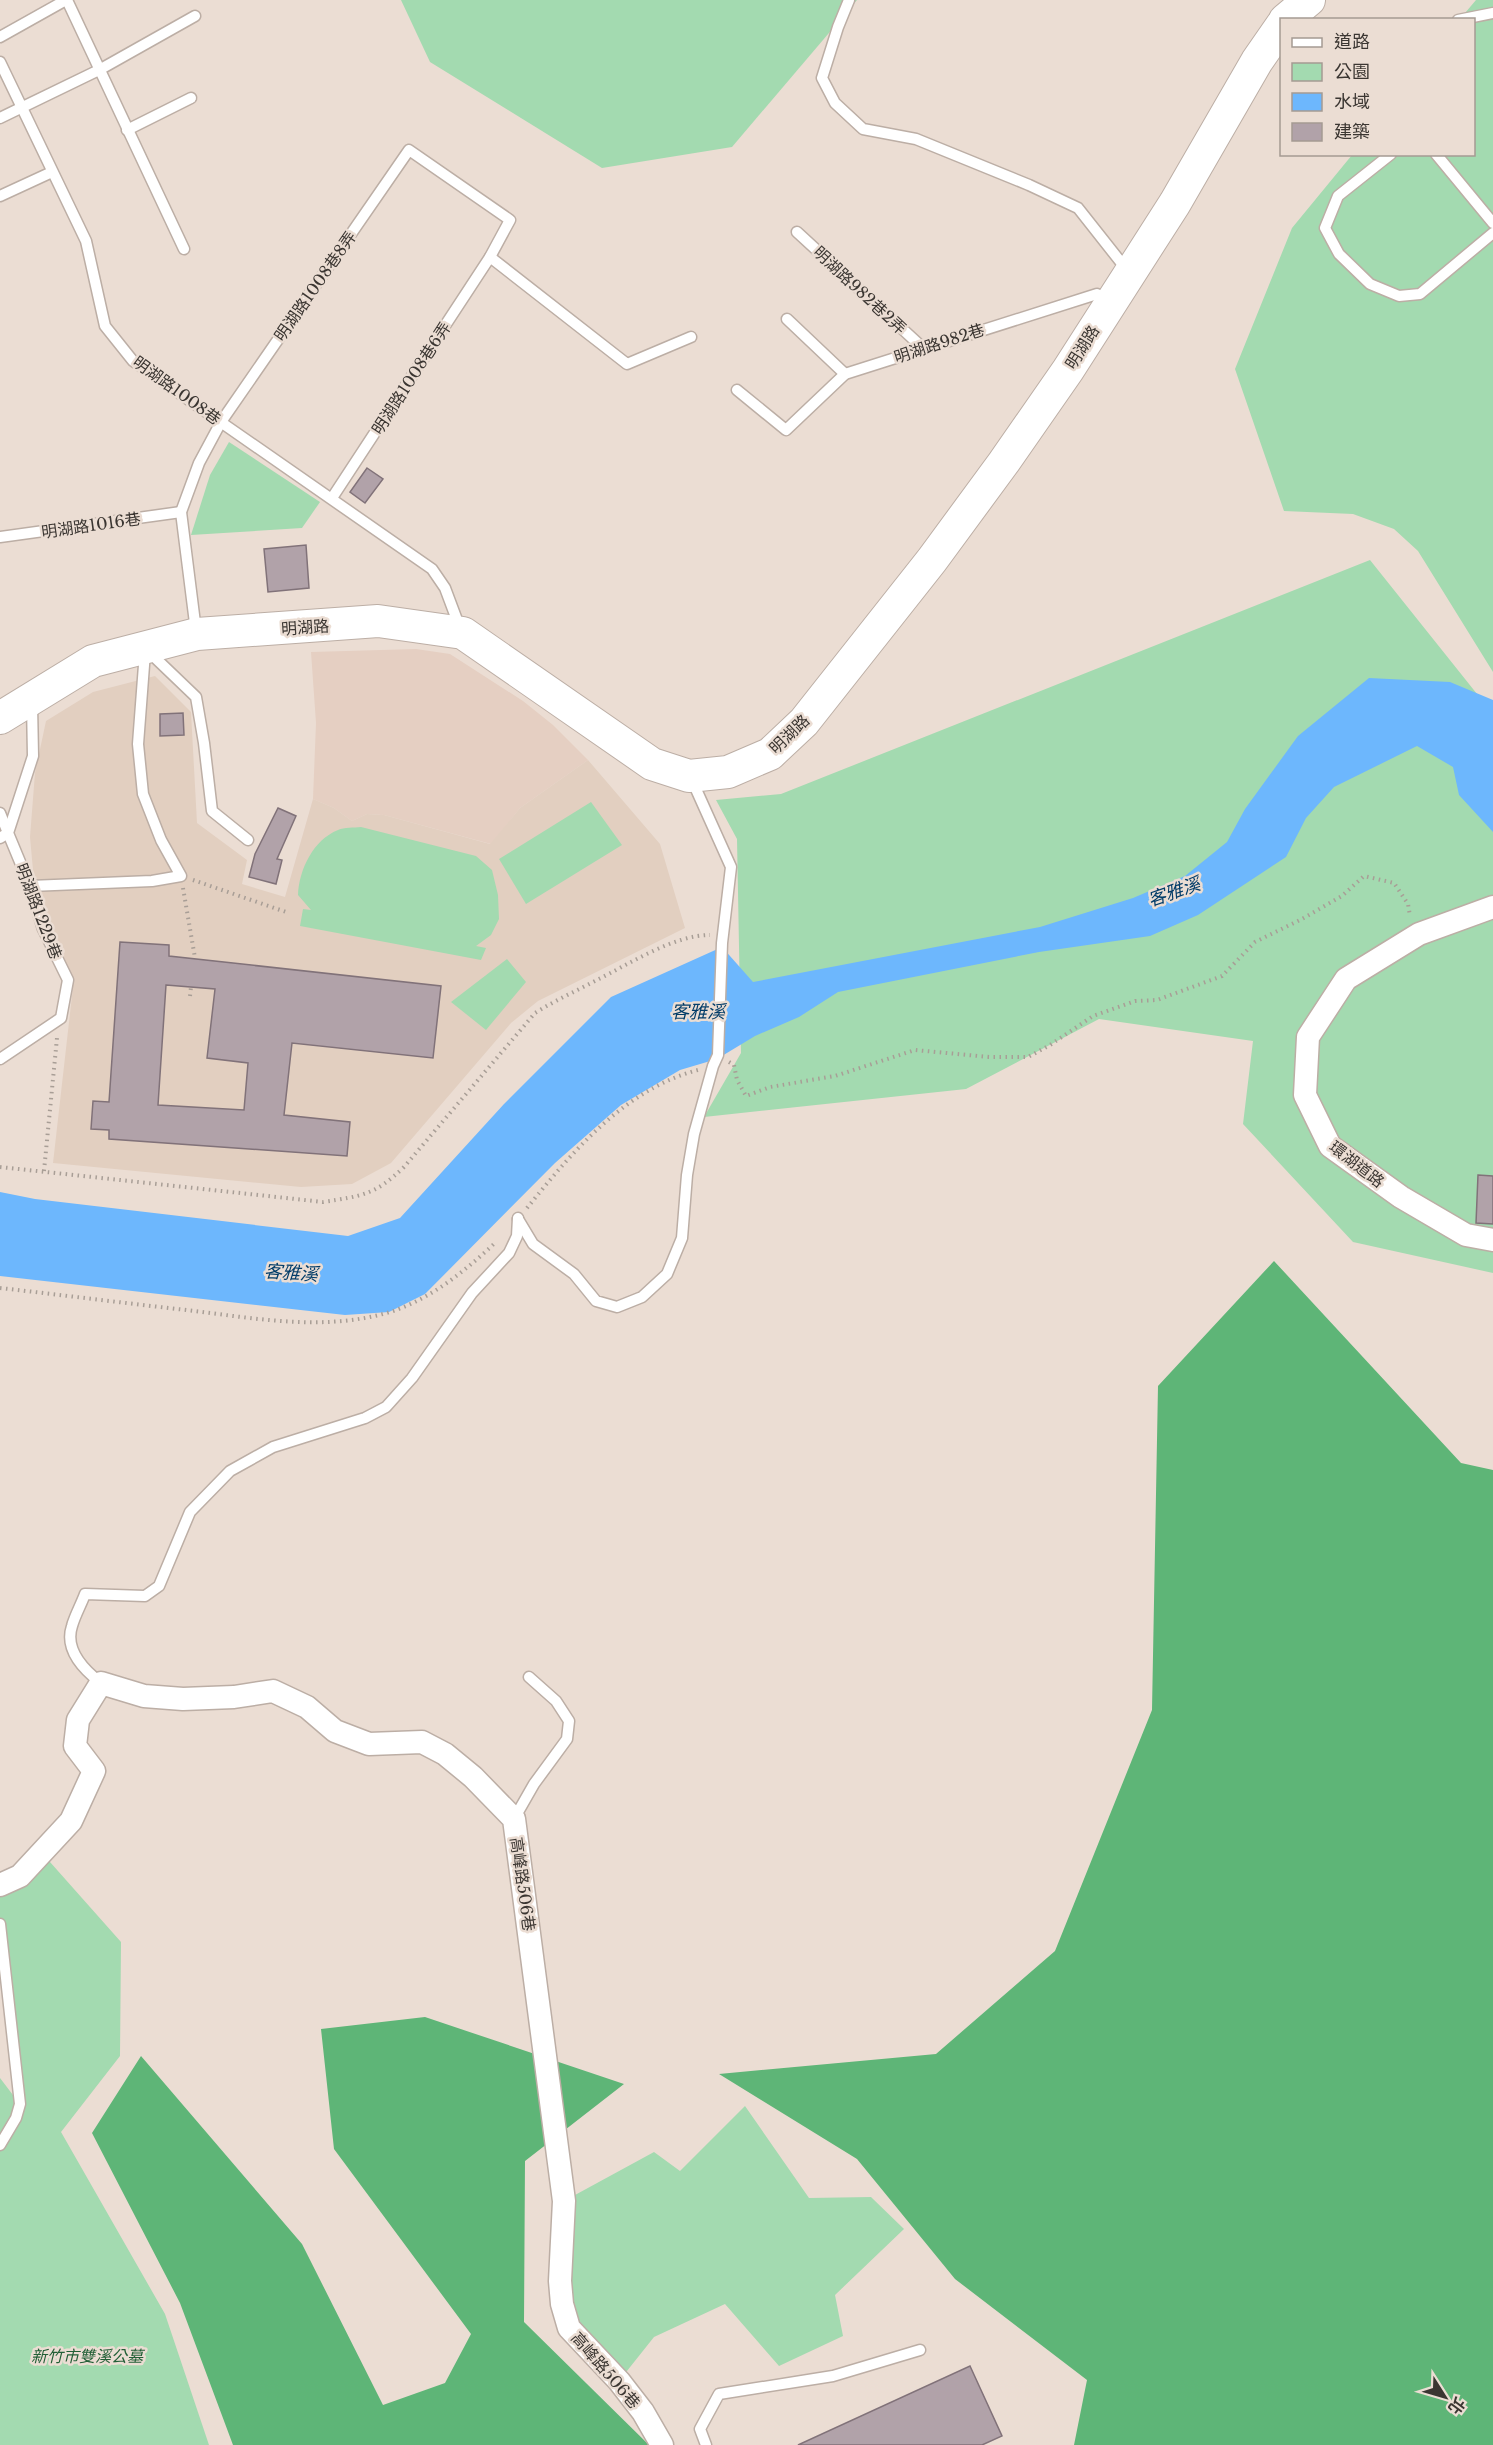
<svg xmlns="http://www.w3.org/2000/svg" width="1493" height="2445" viewBox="0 0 1493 2445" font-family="'Libre Baskerville','Noto Sans TC',serif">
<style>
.built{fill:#e5cfc2}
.education{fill:#e2cfc0}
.green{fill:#a3dab0}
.forest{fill:#5eb577}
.water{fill:#6db7fd}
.building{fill:#b1a2a9;stroke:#817279;stroke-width:1.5;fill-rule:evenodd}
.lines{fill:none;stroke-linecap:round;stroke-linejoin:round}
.lane-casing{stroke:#bcaea5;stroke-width:13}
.street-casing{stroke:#bcaea5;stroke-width:25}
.secondary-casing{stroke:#bcaea5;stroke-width:34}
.path{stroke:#a89e96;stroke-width:4;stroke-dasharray:1.5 4.5;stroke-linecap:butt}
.lane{stroke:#fff;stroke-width:10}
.street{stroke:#fff;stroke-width:22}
.secondary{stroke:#fff;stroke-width:32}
.labels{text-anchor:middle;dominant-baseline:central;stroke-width:5;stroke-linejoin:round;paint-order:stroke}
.street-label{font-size:16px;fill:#3b3632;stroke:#ebddd3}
.park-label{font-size:16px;font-style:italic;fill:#225f36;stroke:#ebddd3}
.water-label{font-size:18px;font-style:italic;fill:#023c68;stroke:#ebddd3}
</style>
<rect width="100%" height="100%" fill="#ebddd3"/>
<!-- built -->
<path class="built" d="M 416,649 L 450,654 L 523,701 L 553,725 L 588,760 L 520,808 L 491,844 L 384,815 L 367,814 L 352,821 L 334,808 L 313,799 L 316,723 L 311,652 Z"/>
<!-- education -->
<path class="education" d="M 155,676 L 191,712 L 197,823 L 247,860 L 242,884 L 285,897 L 313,799 L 334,808 L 352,821 L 367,814 L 384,815 L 490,844 L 520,808 L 588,760 L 660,844 L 685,928 L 538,1001 L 511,1023 L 391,1163 L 352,1184 L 301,1187 L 53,1163 L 73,987 L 34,881 L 30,837 L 35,773 L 46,721 L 93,692 Z"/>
<!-- green -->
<g class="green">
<path d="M 401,0 L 857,0 L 732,147 L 602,168 L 430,62 Z"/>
<path d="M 1476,0 L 1493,0 L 1493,672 L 1418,551 L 1394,529 L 1353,514 L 1284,511 L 1235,369 L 1292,228 L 1352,155 L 1474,154 L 1474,20 L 1460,19 Z"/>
<path d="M 229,442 L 320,502 L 302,528 L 191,535 L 210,475 Z"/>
<path d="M 1370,560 L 1493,714 L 1493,1273 L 1353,1242 L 1243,1124 L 1253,1041 L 1099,1019 L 966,1089 L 704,1117 L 741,1053 L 737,839 L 716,800 L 781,794 Z"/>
<path d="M 591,802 L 622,845 L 526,904 L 499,859 Z"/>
<path d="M 361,827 L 476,856 L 492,870 L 498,895 L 499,919 L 491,935 L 476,946 L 486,948 L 481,960 L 300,926 L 303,909 L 311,910 L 298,895 C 299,870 313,840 338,830 C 344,827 354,828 361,827 Z"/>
<path d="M 507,959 L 526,982 L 486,1030 L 451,1002 Z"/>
<path d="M 42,1853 L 121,1942 L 120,2056 L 61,2132 L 165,2314 L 209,2445 L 0,2445 L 0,2078 L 19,2103 L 0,1924 L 0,1884 Z"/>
<path d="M 745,2106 L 809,2198 L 871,2197 L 904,2229 L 835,2295 L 843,2336 L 779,2366 L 725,2304 L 654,2337 L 619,2381 L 569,2328 L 564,2201 L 654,2152 L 680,2171 Z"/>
</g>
<!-- forest -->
<g class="forest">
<path d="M 1274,1261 L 1461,1463 L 1493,1470 L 1493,2445 L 1074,2445 L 1087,2380 L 955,2279 L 857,2159 L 719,2074 L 936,2054 L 1055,1951 L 1152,1710 L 1158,1386 Z"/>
<path d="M 425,2017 L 624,2084 L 525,2161 L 524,2322 L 649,2445 L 233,2445 L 180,2303 L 92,2133 L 141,2056 L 302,2244 L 383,2405 L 445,2383 L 471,2334 L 334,2149 L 321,2029 Z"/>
</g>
<!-- water -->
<path class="water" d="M 1369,678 L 1450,682 L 1493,700 L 1493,832 L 1459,795 L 1453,767 L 1417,746 L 1334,787 L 1306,818 L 1286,857 L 1198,915 L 1150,936 L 1039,952 L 838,992 L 799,1017 L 755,1036 L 717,1059 L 680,1070 L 621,1105 L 555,1163 L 425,1294 L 389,1312 L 345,1315 L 0,1276 L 0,1192 L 35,1199 L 348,1236 L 400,1218 L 504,1104 L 611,997 L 722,947 L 753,982 L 1040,927 L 1133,898 L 1185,876 L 1227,842 L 1245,809 L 1298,736 Z"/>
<!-- building -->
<g class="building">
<path d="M 367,468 L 383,479 L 365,503 L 350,492 Z"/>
<path d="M 306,545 L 309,588 L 268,592 L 264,549 Z"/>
<path d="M 183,713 L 184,735 L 160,736 L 160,714 Z"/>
<path d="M 278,808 L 296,816 L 277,859 L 282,860 L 276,884 L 249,877 L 255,854 Z"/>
<path d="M 120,942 L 169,945 L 169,956 L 441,986 L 433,1058 L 292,1043 L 284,1115 L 350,1122 L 347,1156 L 109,1139 L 109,1130 L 91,1129 L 93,1101 L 109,1102 ZM 166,985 L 215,989 L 207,1058 L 248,1063 L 244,1110 L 158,1105 Z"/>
<path d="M 1478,1175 L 1493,1176 L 1493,1224 L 1476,1223 Z"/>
<path d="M 970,2366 L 1002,2436 L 982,2445 L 798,2445 Z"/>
</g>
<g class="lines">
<defs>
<g id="lane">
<path d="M 67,0 L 184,249"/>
<path d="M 849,0 L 838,27 L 822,78 L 835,103 L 863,129 L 916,139 L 1029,185 L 1078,208 L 1127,270"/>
<path d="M 1458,20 L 1493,13"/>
<path d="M 0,37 L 66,0"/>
<path d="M 0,62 L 86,241 L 105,326 L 133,361 L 432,569 L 445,588 L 460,628"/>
<path d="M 0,118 L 99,70 L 195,16"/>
<path d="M 127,130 L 191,98"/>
<path d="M 1391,154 L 1338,196 L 1325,228 L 1339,254 L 1370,284 L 1399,296 L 1420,294 L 1493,233"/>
<path d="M 1436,154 L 1493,223"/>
<path d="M 0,196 L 52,172"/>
<path d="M 797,232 L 923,348"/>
<path d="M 490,257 L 627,364 L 691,337"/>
<path d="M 787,319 L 845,374"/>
<path d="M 737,390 L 786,430 L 845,374 L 1097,294 L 1110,302"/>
<path d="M 0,537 L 181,512"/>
<path d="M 196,631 L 181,512 L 199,463 L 221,422 L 409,150 L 510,220 L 490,257 L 332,498"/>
<path d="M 148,651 L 196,697 L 204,743 L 212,811 L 248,840"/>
<path d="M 0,813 L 8,833 L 0,838"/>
<path d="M 30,886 L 152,881 L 181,876 L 161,840 L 143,794 L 138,744 L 145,652"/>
<path d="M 0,1059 L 61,1018 L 68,980 L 43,929 L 30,886 L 8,833 L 33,756 L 32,704"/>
<path d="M 518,1219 L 533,1244 L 574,1274 L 596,1301 L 617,1307 L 642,1297 L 667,1274 L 682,1238 L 687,1175 L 694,1134 L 713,1066 L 718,1055 L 722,943 L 731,867 L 691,778"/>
<path d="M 101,1683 C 84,1670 64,1650 72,1626 C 75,1615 81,1605 85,1594 L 145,1596 L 159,1586 L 190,1512 L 230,1471 L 273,1447 L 365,1418 L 386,1407 L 412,1378 L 472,1293 L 509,1253 L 517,1236 L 518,1218"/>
<path d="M 514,1819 L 534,1784 L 567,1739 L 569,1721 L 556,1701 L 529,1677"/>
<path d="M 0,1924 L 20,2104 L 16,2118 L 0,2145"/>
<path d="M 706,2445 L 700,2429 L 719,2394 L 833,2376 L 920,2350"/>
</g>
<g id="street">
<path d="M 1493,907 L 1419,934 L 1346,979 L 1308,1037 L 1305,1095 L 1330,1146 L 1401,1197 L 1466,1235 L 1493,1240"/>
<path d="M 0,1885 L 20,1876 L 71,1821 L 94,1771 L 75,1746 L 78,1720 L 101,1683 L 144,1696 L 183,1699 L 234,1697 L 273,1691 L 307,1707 L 335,1731 L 369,1744 L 422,1742 L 445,1754 L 473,1777 L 514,1819 L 564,2201 L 560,2281 L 562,2304 L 569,2328 L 619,2381 L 643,2412 L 662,2445"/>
</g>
<g id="secondary">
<path d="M 1285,20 L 1309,0"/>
<path d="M 0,718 L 93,661 L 197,634 L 378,621 L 463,633 L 652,764 L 689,776 L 728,772 L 770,754 L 804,722 L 932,560 L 1004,462 L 1068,370 L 1175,203 L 1257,61 L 1282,25"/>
</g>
</defs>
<!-- lane casing -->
<use href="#lane" class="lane-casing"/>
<!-- street casing -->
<use href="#street" class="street-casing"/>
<!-- secondary casing -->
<use href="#secondary" class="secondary-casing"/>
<!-- path -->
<g class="path">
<path d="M 193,880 L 289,913"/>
<path d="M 183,888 L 195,958"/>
<path d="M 190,996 L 191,987"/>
<path d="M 729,1062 L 734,1065 L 737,1080 L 746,1096 L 770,1087 L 835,1076 L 915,1050 L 989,1057 L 1028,1057 L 1050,1045 L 1093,1016 L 1135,1001 L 1157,1000 L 1222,976 L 1255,942 L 1302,919 L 1342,896 L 1364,876 L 1394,883 L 1408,904 L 1410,916"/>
<path d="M 0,1167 L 323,1202 C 362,1196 375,1195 404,1167 L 535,1013 C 556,1000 576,991 597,980 C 629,964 674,935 710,935"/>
<path d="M 44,1171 L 57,1038"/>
<path d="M 527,1208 C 573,1151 625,1089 698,1070"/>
<path d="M 0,1288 C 62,1295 124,1303 186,1310 C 254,1318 323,1332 390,1312 C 431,1299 465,1271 496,1242"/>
</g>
<!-- lane -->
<use href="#lane" class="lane"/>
<!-- street -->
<use href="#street" class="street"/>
<!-- secondary -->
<use href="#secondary" class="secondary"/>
</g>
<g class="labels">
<!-- street labels -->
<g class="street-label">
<text transform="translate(315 286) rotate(-55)">明湖路1008巷8弄</text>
<text transform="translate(860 290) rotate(43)">明湖路982巷2弄</text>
<text transform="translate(939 343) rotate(-18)">明湖路982巷</text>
<text transform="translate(1082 347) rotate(-58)">明湖路</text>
<text transform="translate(411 378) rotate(-57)">明湖路1008巷6弄</text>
<text transform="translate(177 390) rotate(36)">明湖路1008巷</text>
<text transform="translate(91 525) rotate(-8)">明湖路1016巷</text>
<text transform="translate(305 627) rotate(-4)">明湖路</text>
<text transform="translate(789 734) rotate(-44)">明湖路</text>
<text transform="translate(39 911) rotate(69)">明湖路1229巷</text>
<text transform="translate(1357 1164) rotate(38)">環湖道路</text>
<text transform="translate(523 1884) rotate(82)">高峰路506巷</text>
<text transform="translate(606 2370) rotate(49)">高峰路506巷</text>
</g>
<!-- park labels -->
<g class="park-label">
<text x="87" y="2356">新竹市雙溪公墓</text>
</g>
<!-- water labels -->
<g class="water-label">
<text transform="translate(1174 892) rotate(-19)">客雅溪</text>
<text x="698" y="1012">客雅溪</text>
<text transform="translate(291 1273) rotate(4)">客雅溪</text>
</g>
</g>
<!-- legend -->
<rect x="1280" y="18" width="195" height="138" fill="#ebddd3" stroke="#a59a93" stroke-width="1.5"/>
<rect x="1292" y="38" width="30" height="9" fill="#ffffff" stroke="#a59a93" stroke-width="1.5"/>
<text x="1334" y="48" font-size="18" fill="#3b3632">道路</text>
<rect x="1292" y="63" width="30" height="18" fill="#a3dab0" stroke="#a59a93" stroke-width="1.5"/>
<text x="1334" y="78" font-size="18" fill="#3b3632">公園</text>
<rect x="1292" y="93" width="30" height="18" fill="#6db7fd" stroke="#a59a93" stroke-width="1.5"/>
<text x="1334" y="108" font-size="18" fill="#3b3632">水域</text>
<rect x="1292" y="123" width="30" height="18" fill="#b1a2a9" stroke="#a59a93" stroke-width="1.5"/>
<text x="1334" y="138" font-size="18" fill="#3b3632">建築</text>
<!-- north arrow -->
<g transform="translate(1445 2397) rotate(127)" stroke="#ebddd3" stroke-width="4.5" paint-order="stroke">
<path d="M0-4.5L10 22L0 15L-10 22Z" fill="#3b3632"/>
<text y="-9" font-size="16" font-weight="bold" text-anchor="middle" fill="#3b3632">北</text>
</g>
</svg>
